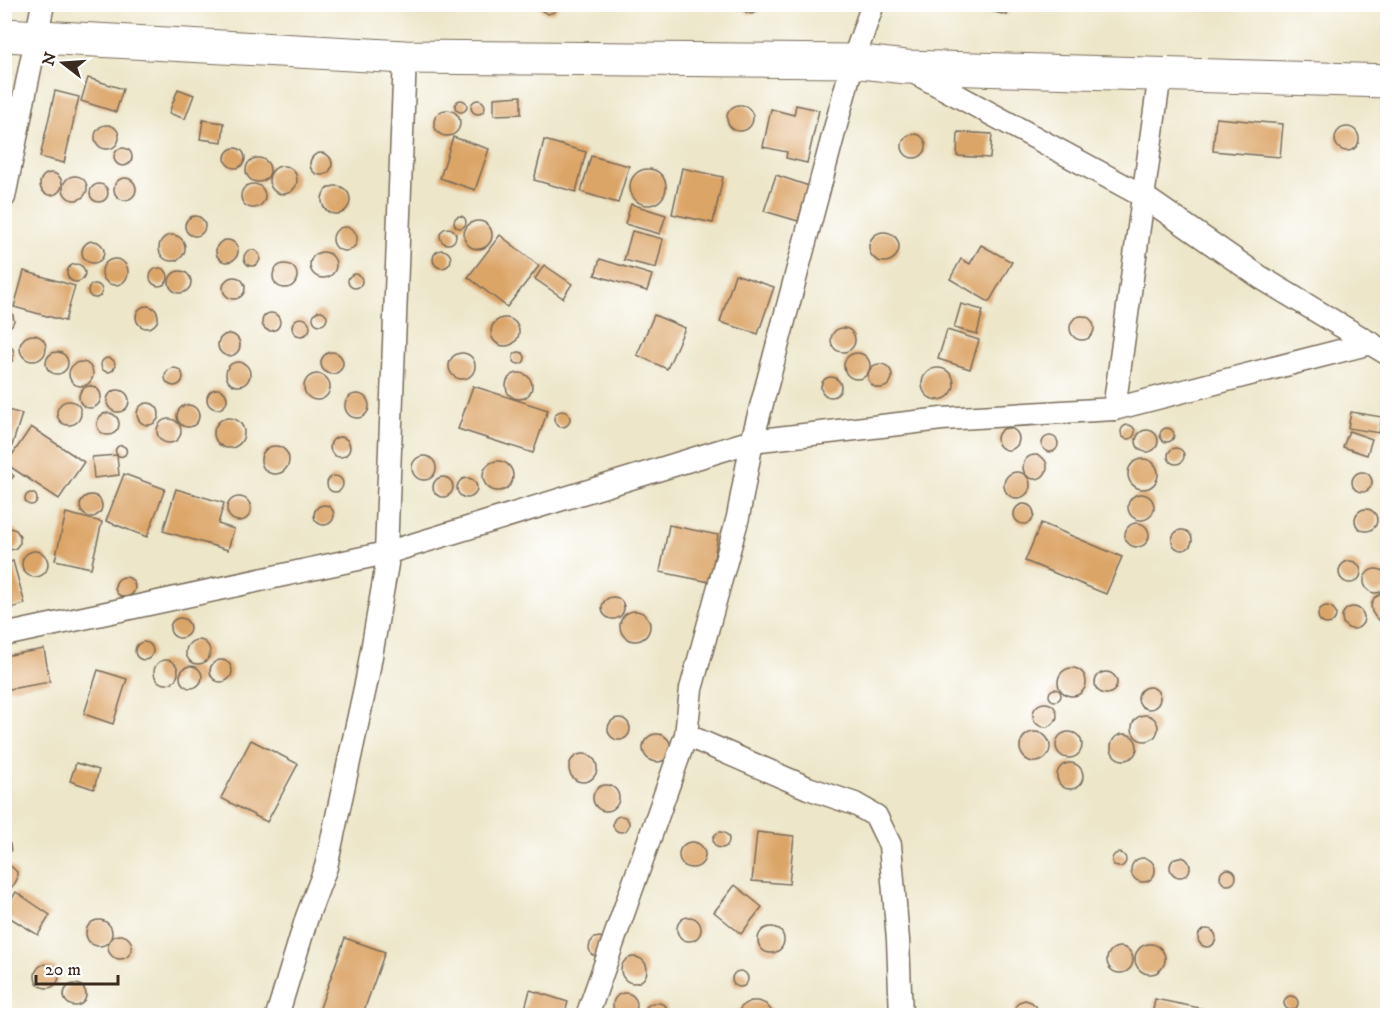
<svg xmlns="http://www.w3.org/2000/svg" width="1392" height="1020" viewBox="0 0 1392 1020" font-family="'IM FELL DW Pica',serif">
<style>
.building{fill:#dca568}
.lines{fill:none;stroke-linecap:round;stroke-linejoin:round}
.minor-casing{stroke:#796c5a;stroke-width:25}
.trunk-casing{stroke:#796c5a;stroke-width:35}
.minor{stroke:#fff;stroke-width:22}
.trunk{stroke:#fff;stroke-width:33}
</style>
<rect width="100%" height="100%" fill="#fff"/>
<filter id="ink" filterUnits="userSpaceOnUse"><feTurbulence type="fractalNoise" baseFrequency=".0167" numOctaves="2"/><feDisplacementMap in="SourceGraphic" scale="12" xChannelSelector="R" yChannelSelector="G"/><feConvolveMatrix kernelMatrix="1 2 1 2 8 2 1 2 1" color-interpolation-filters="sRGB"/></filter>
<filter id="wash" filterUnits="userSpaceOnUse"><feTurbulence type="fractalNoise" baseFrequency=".008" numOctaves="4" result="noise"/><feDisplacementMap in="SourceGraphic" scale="24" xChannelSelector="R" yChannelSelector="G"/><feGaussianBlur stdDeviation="1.35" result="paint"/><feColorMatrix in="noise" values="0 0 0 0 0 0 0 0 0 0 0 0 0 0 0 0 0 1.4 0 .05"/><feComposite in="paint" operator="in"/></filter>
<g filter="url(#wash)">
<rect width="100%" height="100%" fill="#ede6c9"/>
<g id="blocks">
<!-- building -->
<g class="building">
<path d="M 537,4 L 559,4 L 559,6 L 554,12 L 548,14 L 542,11 Z"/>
<path d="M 743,4 L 759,4 L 760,7 L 757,12 L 752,14 L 747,13 L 743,9 Z"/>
<path d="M 992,4 L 1010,4 L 1007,15 L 990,11 Z"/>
<path d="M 88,78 L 123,89 L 116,112 L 81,101 Z"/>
<path d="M 178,89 L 194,95 L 185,119 L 169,113 Z"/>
<path d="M 55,91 L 79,97 L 64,163 L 40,157 Z"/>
<path d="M 521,96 L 521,114 L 494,115 L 494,98 Z"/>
<circle cx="478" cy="107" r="7"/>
<circle cx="461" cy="106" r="6"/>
<path d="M 796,105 L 819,110 L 807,163 L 786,158 L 787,152 L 763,147 L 771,109 L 794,115 Z"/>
<circle cx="740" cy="118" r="13"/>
<circle cx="447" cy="123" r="13"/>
<path d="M 1216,118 L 1283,124 L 1280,157 L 1213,151 Z"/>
<path d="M 203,120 L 224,123 L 222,142 L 200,139 Z"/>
<circle cx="107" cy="137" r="12"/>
<circle cx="1347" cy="139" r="12"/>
<path d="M 958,132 L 992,134 L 990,158 L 957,156 Z"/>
<circle cx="914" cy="146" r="12"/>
<path d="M 453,137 L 489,149 L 475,190 L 440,178 Z"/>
<path d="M 544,140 L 586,152 L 576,192 L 534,180 Z"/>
<circle cx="123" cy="157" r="9"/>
<circle cx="235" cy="158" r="10"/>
<circle cx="321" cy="164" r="11"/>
<path d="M 591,156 L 629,166 L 618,203 L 581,192 Z"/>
<circle cx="258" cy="170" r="12"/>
<circle cx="283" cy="180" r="14"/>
<path d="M 682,168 L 723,177 L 713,223 L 672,214 Z"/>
<circle cx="648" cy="187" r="18"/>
<circle cx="51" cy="184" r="11"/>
<path d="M 776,175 L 809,186 L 798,221 L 764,211 Z"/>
<circle cx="75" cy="188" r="12"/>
<circle cx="125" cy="189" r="11"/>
<circle cx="253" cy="196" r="12"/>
<circle cx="99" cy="193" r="9"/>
<circle cx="336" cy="200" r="14"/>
<path d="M 631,204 L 666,215 L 660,234 L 625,224 Z"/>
<circle cx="460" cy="222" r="6"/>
<circle cx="195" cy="226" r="10"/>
<circle cx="478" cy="235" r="14"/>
<circle cx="345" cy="239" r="12"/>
<circle cx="448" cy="236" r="8"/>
<path d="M 632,231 L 663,239 L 656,268 L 624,260 Z"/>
<circle cx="884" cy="247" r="15"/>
<path d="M 500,235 L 539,266 L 507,307 L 468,277 Z"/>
<circle cx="172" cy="248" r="13"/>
<circle cx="227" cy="251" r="11"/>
<circle cx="93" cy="252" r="11"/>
<path d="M 981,245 L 1012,262 L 989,302 L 950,279 L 961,259 L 970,264 Z"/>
<circle cx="252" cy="258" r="8"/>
<circle cx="442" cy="259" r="9"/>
<circle cx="323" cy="265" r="13"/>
<path d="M 600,259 L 652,275 L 647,291 L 595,275 Z"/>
<circle cx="115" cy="272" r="13"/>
<circle cx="76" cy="273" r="9"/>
<circle cx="285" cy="276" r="12"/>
<path d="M 544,265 L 572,284 L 563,298 L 535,279 Z"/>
<circle cx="159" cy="277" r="9"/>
<path d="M 24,271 L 75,286 L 65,321 L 14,307 Z"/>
<circle cx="180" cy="282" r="11"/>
<circle cx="355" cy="281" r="7"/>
<path d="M 735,274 L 774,287 L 758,334 L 720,322 Z"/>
<circle cx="234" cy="288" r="11"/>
<circle cx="95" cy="291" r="7"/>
<path d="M 961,304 L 983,310 L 977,334 L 954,328 Z"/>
<circle cx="147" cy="317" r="11"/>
<path d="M 4,310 L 10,311 L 13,315 L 14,321 L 12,325 L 7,328 L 4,327 Z"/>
<circle cx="320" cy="318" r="7"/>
<circle cx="271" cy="322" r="9"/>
<path d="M 654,315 L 685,328 L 667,369 L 637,355 Z"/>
<circle cx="1082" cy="328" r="12"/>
<circle cx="301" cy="327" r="9"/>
<circle cx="505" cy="332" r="14"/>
<circle cx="843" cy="340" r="12"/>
<path d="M 947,330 L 979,340 L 970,369 L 938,359 Z"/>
<circle cx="229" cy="345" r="11"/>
<circle cx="33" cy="348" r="13"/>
<path d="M 4,345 L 8,345 L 13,349 L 14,355 L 12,361 L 7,364 L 4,364 Z"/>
<circle cx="519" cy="358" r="6"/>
<circle cx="332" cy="363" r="11"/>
<circle cx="57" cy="363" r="11"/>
<circle cx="462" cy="366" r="13"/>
<circle cx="857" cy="366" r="13"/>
<circle cx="108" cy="365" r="7"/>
<circle cx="81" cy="374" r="12"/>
<circle cx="238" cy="374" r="12"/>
<circle cx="880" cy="376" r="12"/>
<circle cx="174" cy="377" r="9"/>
<circle cx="938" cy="384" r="16"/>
<circle cx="519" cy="386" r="13"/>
<circle cx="317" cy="387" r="13"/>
<circle cx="831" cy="387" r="10"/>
<path d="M 473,386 L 548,410 L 533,453 L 458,429 Z"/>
<circle cx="90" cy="397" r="11"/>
<circle cx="217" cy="399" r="10"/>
<circle cx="118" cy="401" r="11"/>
<circle cx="357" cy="406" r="12"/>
<circle cx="69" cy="413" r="12"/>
<circle cx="148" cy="414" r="11"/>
<circle cx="188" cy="416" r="11"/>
<path d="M 4,409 L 22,414 L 11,449 L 4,447 Z"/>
<circle cx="562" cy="419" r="8"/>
<path d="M 1351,412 L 1382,417 L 1379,433 L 1348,428 Z"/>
<circle cx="108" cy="424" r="11"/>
<circle cx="229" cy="433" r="15"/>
<circle cx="169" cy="431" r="12"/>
<circle cx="1128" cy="432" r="7"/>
<path d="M 31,427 L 84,462 L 59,499 L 6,464 Z"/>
<circle cx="1167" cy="435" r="7"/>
<circle cx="1008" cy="439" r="11"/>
<circle cx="1147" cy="441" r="11"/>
<path d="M 1349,431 L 1372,439 L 1367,455 L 1343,447 Z"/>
<circle cx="1050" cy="444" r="8"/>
<circle cx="340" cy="447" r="10"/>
<circle cx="121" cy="451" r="5.5"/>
<circle cx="275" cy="460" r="14"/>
<circle cx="1176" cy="456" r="8"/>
<circle cx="1035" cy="467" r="12"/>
<path d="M 117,455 L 119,475 L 94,478 L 92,457 Z"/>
<circle cx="424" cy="468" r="12"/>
<circle cx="1143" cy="474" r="15"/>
<circle cx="498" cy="476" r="15"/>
<path d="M 4,467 L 14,476 L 4,487 Z"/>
<circle cx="1362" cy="482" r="10"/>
<circle cx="1017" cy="485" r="13"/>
<path d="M 124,474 L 165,489 L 147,537 L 106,521 Z"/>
<circle cx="335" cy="484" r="8"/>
<circle cx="443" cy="487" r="10"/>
<circle cx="467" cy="488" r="10"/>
<path d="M 176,489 L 224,503 L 218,524 L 234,529 L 228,550 L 163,531 Z"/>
<circle cx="31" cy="499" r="6"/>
<circle cx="1141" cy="507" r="13"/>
<circle cx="91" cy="506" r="11"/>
<circle cx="239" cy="509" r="12"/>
<circle cx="1024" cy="514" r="10"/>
<circle cx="324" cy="515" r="10"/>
<circle cx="1366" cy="520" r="11"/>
<path d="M 66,513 L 102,522 L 91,568 L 55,560 Z"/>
<path d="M 1041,523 L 1122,557 L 1106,594 L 1025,561 Z"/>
<circle cx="1137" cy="535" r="12"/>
<path d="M 669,525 L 718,535 L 710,582 L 660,572 Z"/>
<path d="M 10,528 L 16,530 L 20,536 L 20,543 L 15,549 L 9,550 L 4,549 L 4,530 Z"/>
<circle cx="1182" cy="540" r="10"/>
<circle cx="35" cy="564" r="13"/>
<path d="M 13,561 L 25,604 L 4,610 L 4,564 Z"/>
<circle cx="1350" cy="572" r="11"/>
<circle cx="1376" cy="581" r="12"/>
<circle cx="125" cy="587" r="10"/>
<path d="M 1388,593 L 1388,621 L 1382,622 L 1376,618 L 1372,612 L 1371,605 L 1374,598 L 1381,594 Z"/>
<circle cx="613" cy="608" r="11"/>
<circle cx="1327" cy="615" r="9"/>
<circle cx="1353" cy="618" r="11"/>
<circle cx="635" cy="626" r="15"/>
<circle cx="180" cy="628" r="10"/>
<circle cx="198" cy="652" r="12"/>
<circle cx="144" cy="651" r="9"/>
<path d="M 44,649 L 50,682 L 4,690 L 4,656 Z"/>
<circle cx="166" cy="672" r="12"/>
<circle cx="221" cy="671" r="11"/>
<circle cx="191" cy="677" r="11"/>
<circle cx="1072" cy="682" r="14"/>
<path d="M 98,670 L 127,679 L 113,724 L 84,714 Z"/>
<circle cx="1106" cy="683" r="11"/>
<circle cx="1149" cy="698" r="11"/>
<circle cx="1055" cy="695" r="6"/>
<circle cx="1045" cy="715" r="12"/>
<circle cx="1145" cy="728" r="13"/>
<circle cx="619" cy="729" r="11"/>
<circle cx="1069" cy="745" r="13"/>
<circle cx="1035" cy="747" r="15"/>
<circle cx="657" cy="748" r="14"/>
<circle cx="1124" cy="747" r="13"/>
<path d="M 251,740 L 298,764 L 267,822 L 221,798 Z"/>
<circle cx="583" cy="768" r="14"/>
<circle cx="1070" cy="776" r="13"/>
<path d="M 76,763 L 99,770 L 94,789 L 70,781 Z"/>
<circle cx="606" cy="798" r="13"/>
<circle cx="621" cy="824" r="8"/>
<circle cx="721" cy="840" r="8"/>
<path d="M 757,832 L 794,836 L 789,884 L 752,881 Z"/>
<path d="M 4,837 L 10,844 L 11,851 L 4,859 Z"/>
<circle cx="692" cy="855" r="13"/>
<circle cx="1119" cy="860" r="7"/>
<circle cx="1180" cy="867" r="10"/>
<circle cx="1143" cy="870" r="12"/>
<path d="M 6,864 L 12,867 L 17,872 L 17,879 L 14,885 L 9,889 L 4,890 L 4,865 Z"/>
<circle cx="1228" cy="877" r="8"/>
<path d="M 735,885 L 762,907 L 741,934 L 714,912 Z"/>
<path d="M 16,892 L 50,915 L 38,935 L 4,914 L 4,911 Z"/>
<circle cx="689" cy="929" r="12"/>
<circle cx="99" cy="933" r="13"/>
<circle cx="771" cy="940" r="13"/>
<circle cx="1207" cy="938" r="9"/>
<circle cx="120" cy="947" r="12"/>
<path d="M 600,937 L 605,940 L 597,957 L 591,954 L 589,949 L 590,943 L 594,938 Z"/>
<path d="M 345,938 L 385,952 L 362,1016 L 317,1016 Z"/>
<circle cx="1150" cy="959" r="15"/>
<circle cx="1120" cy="960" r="13"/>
<circle cx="634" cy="970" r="13"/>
<circle cx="47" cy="976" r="12"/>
<circle cx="740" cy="979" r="8"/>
<circle cx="75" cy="995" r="11"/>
<path d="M 530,990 L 568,1002 L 564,1016 L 523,1016 Z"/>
<circle cx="625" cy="1005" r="12"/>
<circle cx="1291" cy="1003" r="7"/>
<path d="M 1155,999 L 1205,1009 L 1204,1016 L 1152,1016 Z"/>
<path d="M 1025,1000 L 1031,1002 L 1036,1006 L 1038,1012 L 1037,1016 L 1015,1016 L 1015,1007 L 1019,1002 Z"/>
<path d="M 751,1001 L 759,1001 L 766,1004 L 771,1010 L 772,1016 L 738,1016 L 739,1010 L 744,1004 Z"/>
<path d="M 652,1003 L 660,1003 L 666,1006 L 669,1016 L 643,1016 L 646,1007 Z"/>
</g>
</g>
</g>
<g filter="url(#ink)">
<use href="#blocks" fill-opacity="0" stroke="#796c5a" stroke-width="1.5"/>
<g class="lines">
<defs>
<g id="minor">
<path d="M 910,70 L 1143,196 L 1260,277 L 1388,354"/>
<path d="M 4,197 L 43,4"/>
<path d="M 1114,409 L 1160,74"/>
<path d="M 4,635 L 386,553 L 752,441 L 942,419 L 1114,409 L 1371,343"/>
<path d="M 686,735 L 808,788 L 855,804 L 876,816 L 890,845 L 898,940 L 901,1016"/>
<path d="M 277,1016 L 307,917 L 326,867 L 367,679 L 387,564 L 386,553 L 405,57"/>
<path d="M 587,1016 L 686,735 L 691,689 L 738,517 L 752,441 L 853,61 L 873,4"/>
</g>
<path id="trunk" d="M 4,35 L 405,57 L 853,61 L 906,67 L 1388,81"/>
</defs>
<!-- minor casing -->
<use href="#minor" class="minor-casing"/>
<!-- trunk casing -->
<use href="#trunk" class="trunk-casing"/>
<!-- minor -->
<use href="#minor" class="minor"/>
<!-- trunk -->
<use href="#trunk" class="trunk"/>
</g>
</g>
<!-- margin -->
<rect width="1392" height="1020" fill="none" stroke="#fff" stroke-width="24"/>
<!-- north arrow -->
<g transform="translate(63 63) rotate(287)" stroke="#ffffff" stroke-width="4.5" paint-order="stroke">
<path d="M0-4.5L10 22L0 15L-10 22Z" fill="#3b2a1e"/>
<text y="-9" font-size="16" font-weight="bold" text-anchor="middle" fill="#3b2a1e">N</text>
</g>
<!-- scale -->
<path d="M36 975v9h82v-9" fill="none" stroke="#3b2a1e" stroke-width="3"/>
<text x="45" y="975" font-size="18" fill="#3b2a1e" stroke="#ffffff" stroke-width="4.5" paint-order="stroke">20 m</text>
</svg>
